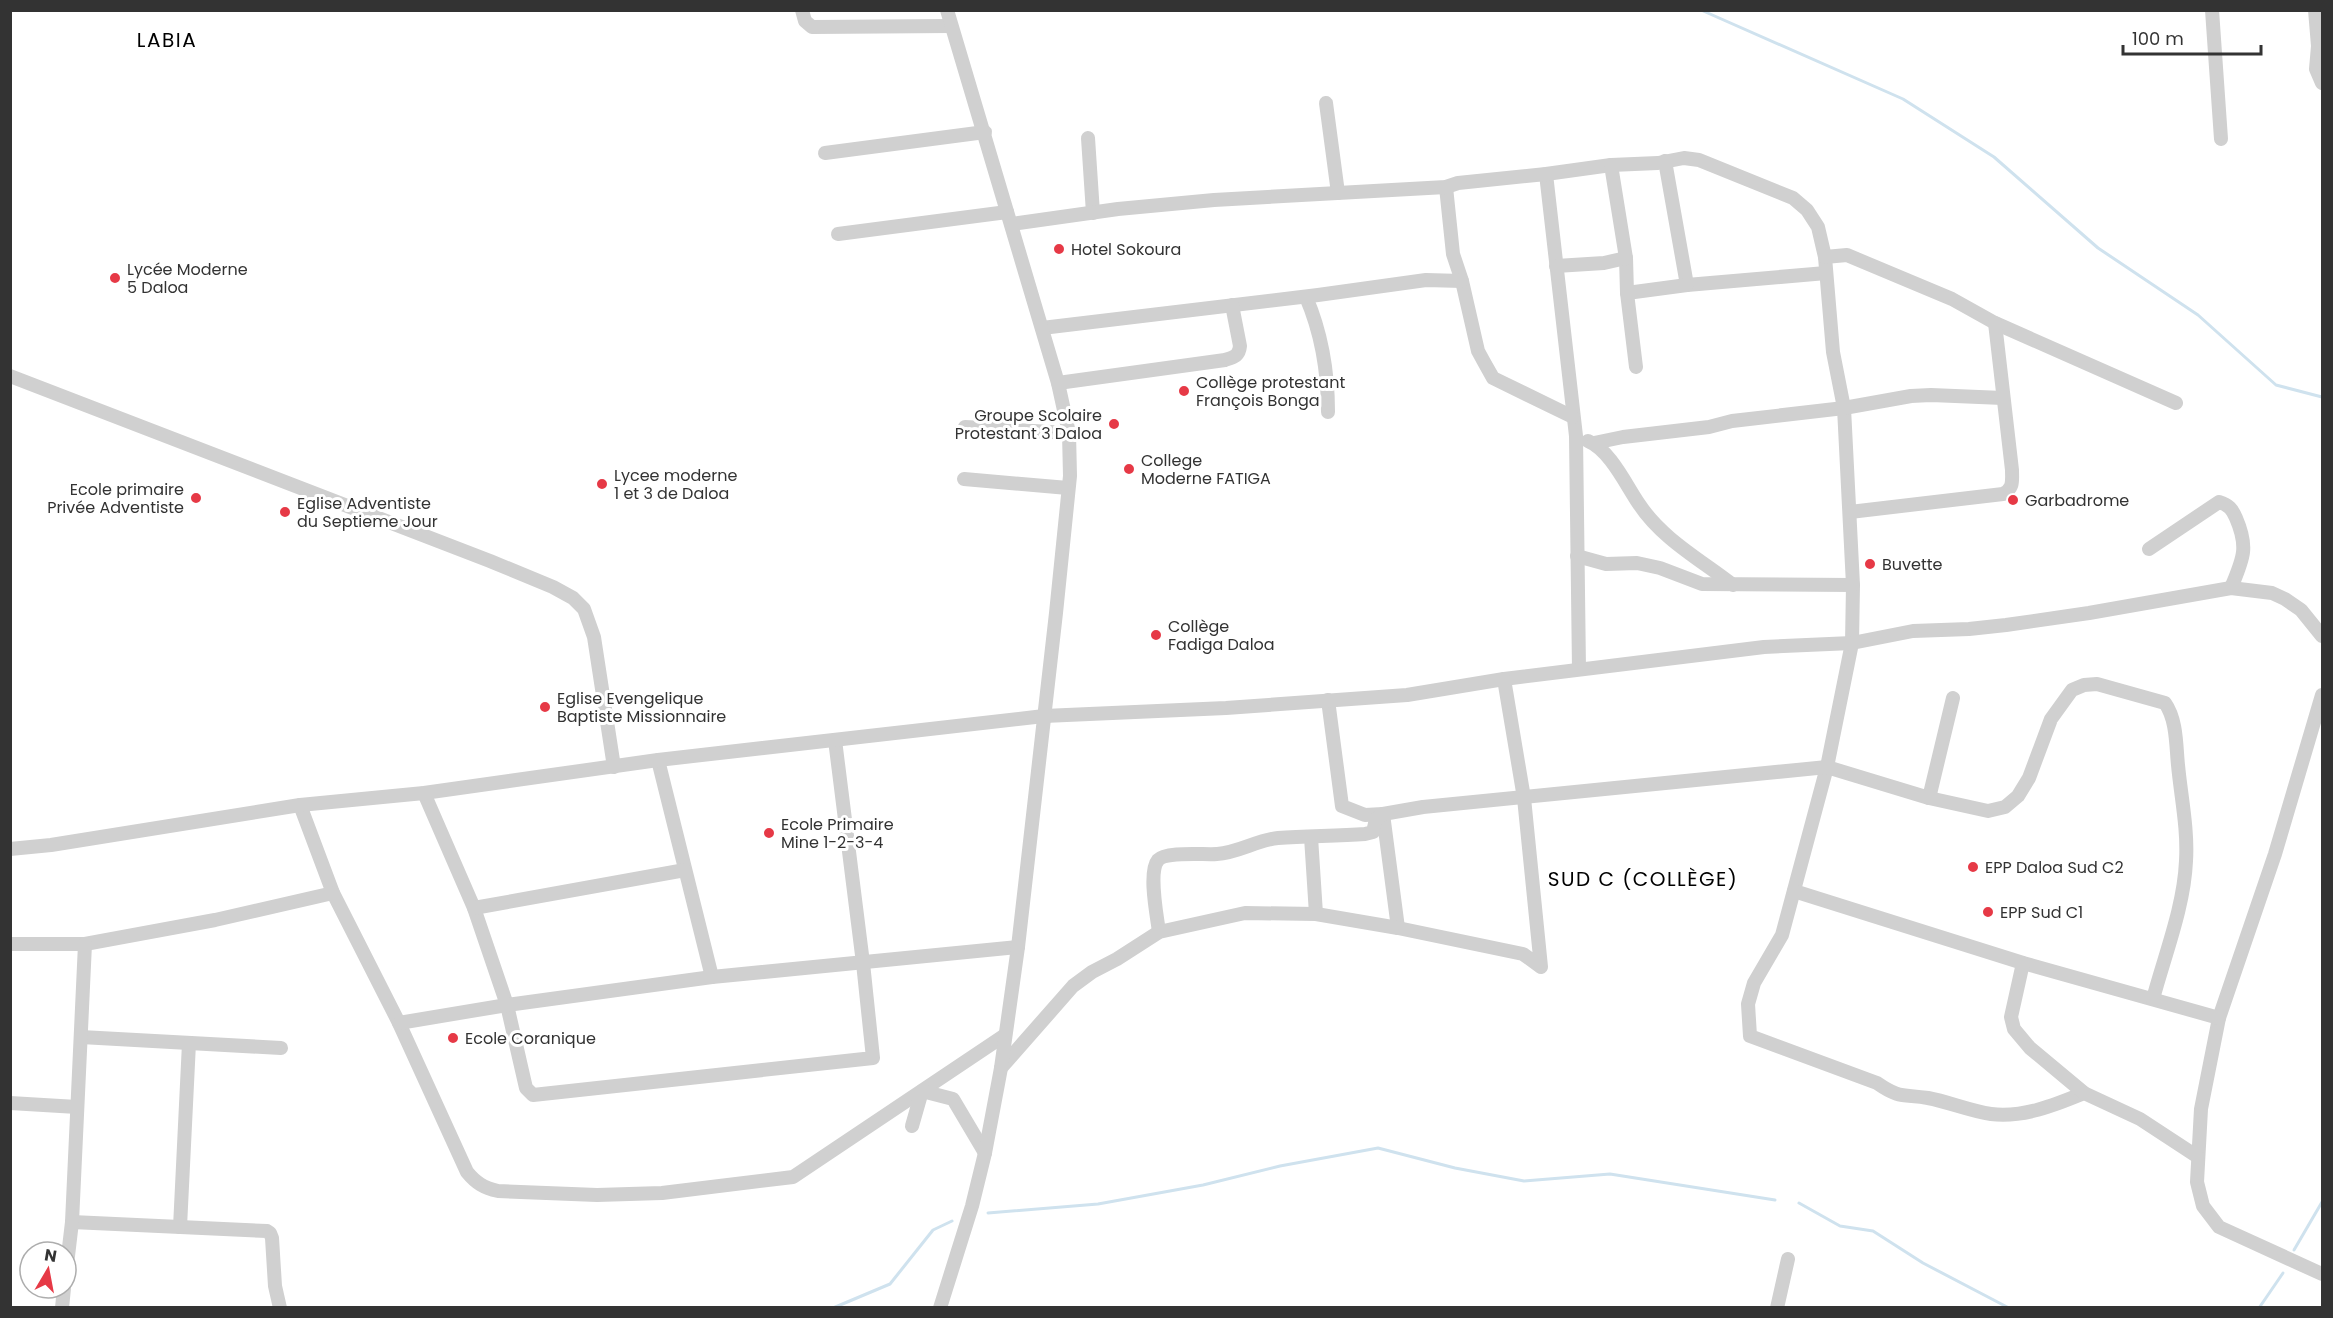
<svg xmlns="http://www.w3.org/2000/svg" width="2333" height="1318" viewBox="0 0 2333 1318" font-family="Poppins,sans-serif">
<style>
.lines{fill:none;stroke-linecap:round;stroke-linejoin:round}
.stream{stroke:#cfe2ee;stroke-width:3}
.minor{stroke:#d0d0d0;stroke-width:14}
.poi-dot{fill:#e63946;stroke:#fff;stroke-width:2}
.labels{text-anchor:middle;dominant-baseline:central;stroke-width:6;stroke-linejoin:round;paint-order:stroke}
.poi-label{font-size:16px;fill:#333;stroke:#fff;text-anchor:start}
.quarter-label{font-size:20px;letter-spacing:1.5px;fill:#000;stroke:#fff}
</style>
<rect width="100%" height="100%" fill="#fff"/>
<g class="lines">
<!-- stream -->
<g class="stream">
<path d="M 1701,10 L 1903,99 L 1994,157 L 2098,248 L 2198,315 L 2276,385 L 2322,397"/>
<path d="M 1799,1203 L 1840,1226 L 1873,1231 L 1923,1263 L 2009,1308"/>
<path d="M 988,1213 L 1098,1204 L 1203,1185 L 1280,1166 L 1378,1148 L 1455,1168 L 1524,1181 L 1610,1174 L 1775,1200"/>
<path d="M 2294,1250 L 2322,1202"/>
<path d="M 833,1308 L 890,1284 L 933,1230 L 952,1221"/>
<path d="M 2259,1308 L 2283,1273"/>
</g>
<!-- minor -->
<g class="minor">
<path d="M 802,10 L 805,21 L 812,27 L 951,26"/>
<path d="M 2212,10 L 2221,139"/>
<path d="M 2315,10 L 2318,46 L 2316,69 L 2322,83"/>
<path d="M 1326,103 L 1338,193"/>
<path d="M 1088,138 L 1093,213"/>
<path d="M 825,153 L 985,132"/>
<path d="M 1665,161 L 1687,285 L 1826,273"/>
<path d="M 1546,174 L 1576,436 L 1579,669"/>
<path d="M 1446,187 L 1453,254 L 1462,281 L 1478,351 L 1484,362 L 1493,378 L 1573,417"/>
<path d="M 1012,224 L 1118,209 L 1214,200 L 1446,187 L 1458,183 L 1546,174 L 1611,165 L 1658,163 L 1684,158 L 1699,160 L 1793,198 L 1807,210 L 1818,227 L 1825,257 L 1833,352 L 1844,408 L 1853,585 L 1852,643 L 1827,767 L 1782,935 L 1754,983 L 1748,1004 L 1750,1036 L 1877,1083 C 1900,1099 1903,1094 1928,1098 C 1949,1102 1970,1111 1991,1114 C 2023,1118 2055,1105 2084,1093"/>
<path d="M 838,234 L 1007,212"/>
<path d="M 1825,257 L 1847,255 L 1952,299 L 1995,323 L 2176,403"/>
<path d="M 1626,258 L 1627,293 L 1636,367"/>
<path d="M 1556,266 L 1604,263 L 1626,258 L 1611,165"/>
<path d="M 1627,293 L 1687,285"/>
<path d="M 1306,297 C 1322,334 1328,372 1328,412"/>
<path d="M 1042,328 L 1318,295 L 1426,280 L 1462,281"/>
<path d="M 10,376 L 490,561 L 553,587 L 573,598 L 584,609 L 594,637 L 614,767"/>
<path d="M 1058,383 L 1225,360 C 1234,357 1239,356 1240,346 L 1232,305"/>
<path d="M 965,427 L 1069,433"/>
<path d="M 1588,441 C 1610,450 1626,485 1639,504 C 1662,539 1701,560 1733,585"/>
<path d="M 1594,443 L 1623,437 L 1709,427 L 1732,421 L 1844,408 L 1911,396 L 1931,395 L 2003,398"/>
<path d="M 964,479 L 1068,488"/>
<path d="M 1850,512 L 2003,494 C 2014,488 2012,481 2012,470 L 1995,323"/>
<path d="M 2149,549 L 2219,502 C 2229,505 2232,509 2236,518 C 2249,548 2243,559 2231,588"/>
<path d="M 1577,556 L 1606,564 L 1637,563 L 1660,568 L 1702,584 L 1853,585"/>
<path d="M 2322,695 L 2275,854 L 2219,1018 L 2201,1109 L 2197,1182 L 2203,1206 L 2219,1227 L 2322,1274"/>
<path d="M 1328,700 L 1342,806 L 1365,815 L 1383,814 L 1398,928"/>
<path d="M 658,760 L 712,977"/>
<path d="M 424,793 L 474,908 L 507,1005 L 526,1088 L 533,1095 L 873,1058 L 863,963 L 835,740"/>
<path d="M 1929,798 L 1953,698"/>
<path d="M 300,805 L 333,893 L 399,1023 L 467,1172 C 476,1183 484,1188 498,1191 L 597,1195 L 662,1193 L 793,1177 L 1005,1035"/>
<path d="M 1311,837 L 1316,914"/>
<path d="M 10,849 L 51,845 L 300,805 L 424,793 L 658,760 L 1044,716 L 1226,708 L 1407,695 L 1504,679 L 1764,647 L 1852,643 L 1913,631 L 1969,629 L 2006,625 L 2089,613 L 2231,588 L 2272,593 L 2285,599 L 2301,610 L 2322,636"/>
<path d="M 1794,891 L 2023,963 L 2219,1018"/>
<path d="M 474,908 L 685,870"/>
<path d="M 1159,932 C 1157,916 1148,872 1158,860 C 1166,851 1205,855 1217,854 C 1238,853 1257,840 1278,838 C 1307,836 1336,836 1365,834 L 1373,832 L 1376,819 L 1383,814 L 1423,807 L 1827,767 L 1929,798 L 1988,811 L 2005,807 L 2018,796 L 2029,778 L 2051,719 L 2072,690 L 2084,685 L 2097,684 L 2165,703 C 2177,720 2176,746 2178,765 C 2181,797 2188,829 2186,861 C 2184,907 2165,954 2153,999"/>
<path d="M 10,944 L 85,944 L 215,920 L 333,893"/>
<path d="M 2023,963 L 2011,1017 L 2014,1029 L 2030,1048 L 2084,1093 L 2140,1119 L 2198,1157"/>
<path d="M 399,1023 L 507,1005 L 712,977 L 1018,947"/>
<path d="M 81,1037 L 281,1048"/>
<path d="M 1001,1068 L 1073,986 L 1092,972 L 1117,959 L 1159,932 L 1245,913 L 1316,914 L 1398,928 L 1523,954 L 1541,967 L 1524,798 L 1504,679"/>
<path d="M 10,1103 L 77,1107"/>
<path d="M 912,1126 L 922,1091 L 953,1099 L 985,1153"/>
<path d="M 72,1222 L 267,1231 L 270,1233 L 272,1238 L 275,1286 L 280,1308"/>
<path d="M 180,1227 L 189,1043"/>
<path d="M 66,1273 L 72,1222 L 85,944"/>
<path d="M 62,1308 L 64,1288"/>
<path d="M 940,1308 L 972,1206 L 985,1153 L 1001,1068 L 1018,947 L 1056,613 L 1070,476 L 1069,433 L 1058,383 L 947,10"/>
<path d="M 1777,1308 L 1788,1259"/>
</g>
</g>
<!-- markers -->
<g class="poi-dot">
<circle cx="1059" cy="249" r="6"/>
<circle cx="115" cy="278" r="6"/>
<circle cx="1184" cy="391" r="6"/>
<circle cx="1114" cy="424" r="6"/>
<circle cx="1129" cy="469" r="6"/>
<circle cx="602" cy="484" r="6"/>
<circle cx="196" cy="498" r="6"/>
<circle cx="2013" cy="500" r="6"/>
<circle cx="285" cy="512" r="6"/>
<circle cx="1870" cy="564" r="6"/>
<circle cx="1156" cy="635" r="6"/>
<circle cx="545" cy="707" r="6"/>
<circle cx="769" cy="833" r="6"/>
<circle cx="1973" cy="867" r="6"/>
<circle cx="1988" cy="912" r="6"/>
<circle cx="453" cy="1038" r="6"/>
</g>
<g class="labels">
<!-- poi labels -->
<g class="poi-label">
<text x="1071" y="249">Hotel Sokoura</text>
<text x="127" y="269">Lycée Moderne<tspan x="127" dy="18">5 Daloa</tspan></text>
<text x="1196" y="382">Collège protestant<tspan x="1196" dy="18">François Bonga</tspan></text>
<text x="1102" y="415" text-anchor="end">Groupe Scolaire<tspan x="1102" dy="18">Protestant 3 Daloa</tspan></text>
<text x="1141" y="460">College<tspan x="1141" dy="18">Moderne FATIGA</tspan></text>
<text x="614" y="475">Lycee moderne<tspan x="614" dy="18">1 et 3 de Daloa</tspan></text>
<text x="184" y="489" text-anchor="end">Ecole primaire<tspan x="184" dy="18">Privée Adventiste</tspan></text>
<text x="2025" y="500">Garbadrome</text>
<text x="297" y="503">Eglise Adventiste<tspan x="297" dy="18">du Septieme Jour</tspan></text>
<text x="1882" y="564">Buvette</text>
<text x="1168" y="626">Collège<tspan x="1168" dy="18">Fadiga Daloa</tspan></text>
<text x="557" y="698">Eglise Evengelique<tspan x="557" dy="18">Baptiste Missionnaire</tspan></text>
<text x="781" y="824">Ecole Primaire<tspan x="781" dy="18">Mine 1-2-3-4</tspan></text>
<text x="1985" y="867">EPP Daloa Sud C2</text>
<text x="2000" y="912">EPP Sud C1</text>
<text x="465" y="1038">Ecole Coranique</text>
</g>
<!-- quarter labels -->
<g class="quarter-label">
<text x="167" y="40">LABIA</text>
<text x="1643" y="879">SUD C (COLLÈGE)</text>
</g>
</g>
<!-- border -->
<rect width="2333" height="1318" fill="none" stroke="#333333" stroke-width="24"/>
<!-- north arrow -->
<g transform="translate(48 1270) rotate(10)"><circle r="28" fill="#ffffff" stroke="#adadad" stroke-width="1.5"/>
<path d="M0-4.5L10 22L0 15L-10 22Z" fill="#e63946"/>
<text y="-9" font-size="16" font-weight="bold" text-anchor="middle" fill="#333333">N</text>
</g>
<!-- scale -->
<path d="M2123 45v9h138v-9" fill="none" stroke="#333333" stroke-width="3"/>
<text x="2132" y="45" font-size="18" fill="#333333" stroke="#ffffff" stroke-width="4.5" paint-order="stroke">100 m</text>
</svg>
